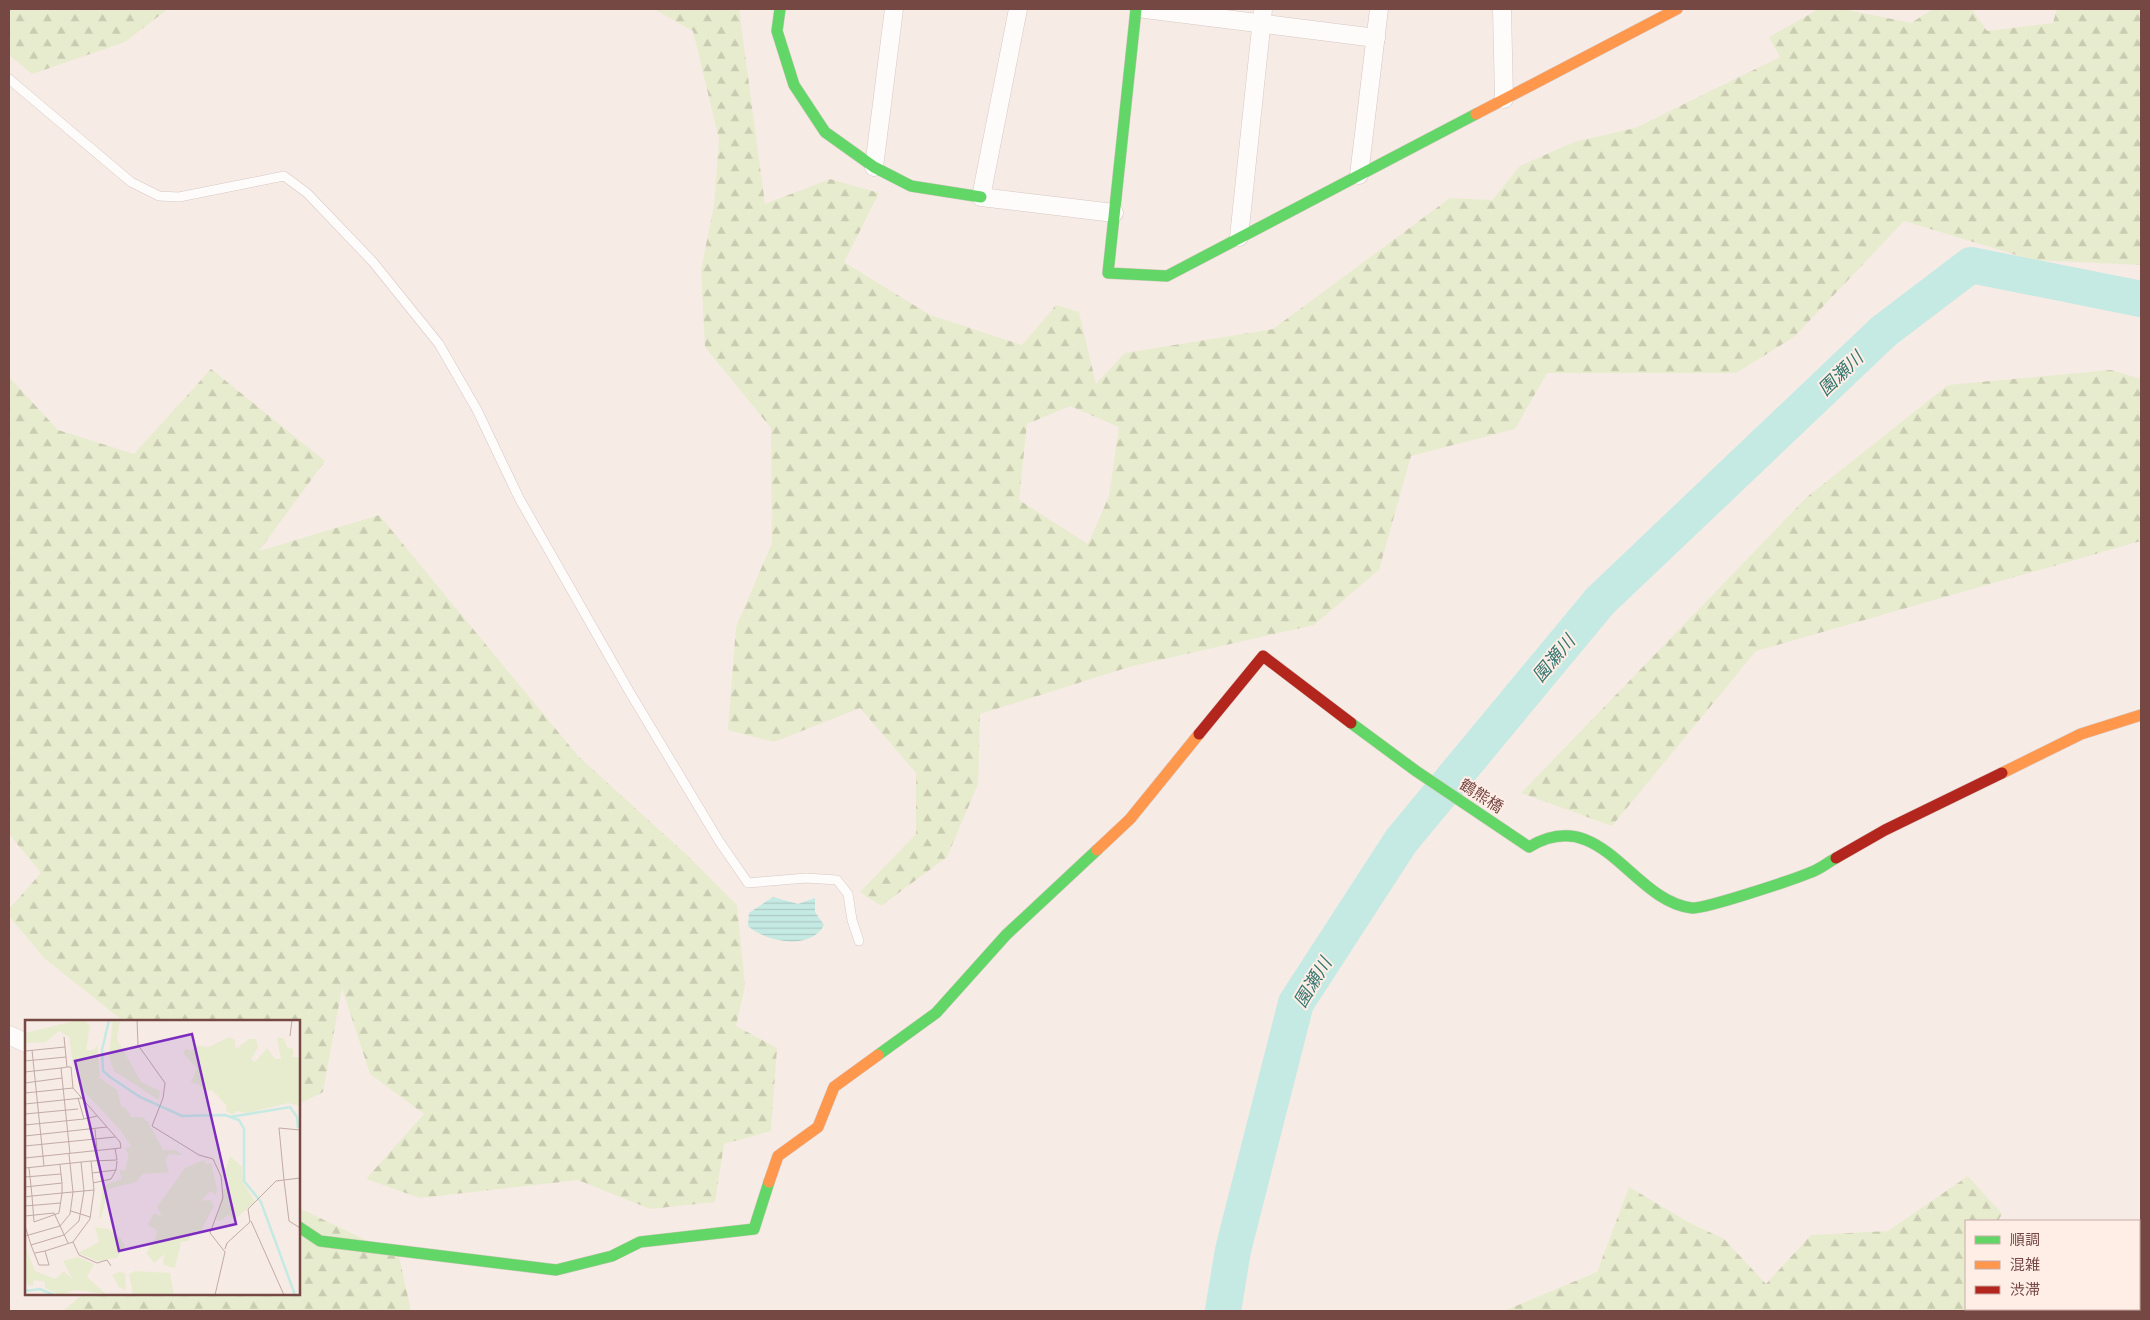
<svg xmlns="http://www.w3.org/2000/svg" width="2150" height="1320" viewBox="0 0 2150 1320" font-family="Barlow,'Noto Sans JP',sans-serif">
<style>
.forest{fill:url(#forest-firs);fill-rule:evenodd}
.water{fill:url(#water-rules)}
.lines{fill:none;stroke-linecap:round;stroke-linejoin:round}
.river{stroke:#c5eae3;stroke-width:36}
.lane-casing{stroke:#d8c7c3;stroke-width:10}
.street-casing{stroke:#d8c7c3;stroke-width:19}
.fast-casing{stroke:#d9c8c4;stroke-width:12}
.slow-casing{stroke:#d9c8c4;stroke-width:12}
.jam-casing{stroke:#d9c8c4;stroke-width:12}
.lane{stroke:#fefcfb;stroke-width:9}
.street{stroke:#fefcfb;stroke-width:18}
.fast{stroke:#63d668;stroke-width:11}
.slow{stroke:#ff974d;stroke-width:11}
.jam{stroke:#b3261e;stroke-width:11}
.labels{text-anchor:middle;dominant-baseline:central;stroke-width:4;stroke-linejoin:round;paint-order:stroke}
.street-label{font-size:16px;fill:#764844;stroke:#ffeee6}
.water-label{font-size:18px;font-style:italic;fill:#347670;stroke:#ffeee6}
.inset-river{fill:none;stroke:#c5eae3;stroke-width:2.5}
.inset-road{fill:none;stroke:#c3aaa5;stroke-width:1}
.view{fill:#7b2cbf;fill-opacity:0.15;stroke:#7b2cbf;stroke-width:2.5}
.inset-edge{fill:none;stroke:#764844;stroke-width:2.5}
</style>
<defs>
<pattern id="forest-firs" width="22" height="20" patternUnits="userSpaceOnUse" patternTransform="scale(1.25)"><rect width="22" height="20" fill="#e8ecce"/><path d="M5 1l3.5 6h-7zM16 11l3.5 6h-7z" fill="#caccb2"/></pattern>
<pattern id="water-rules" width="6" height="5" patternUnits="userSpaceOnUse" patternTransform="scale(1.25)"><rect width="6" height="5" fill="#c5eae3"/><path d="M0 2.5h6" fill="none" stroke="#adcac4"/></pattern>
</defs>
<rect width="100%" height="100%" fill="#f6ebe5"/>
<!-- forest -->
<g class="forest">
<path d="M 9,9 L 168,9 L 125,42 L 32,74 L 9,55 Z"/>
<path d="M 654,9 L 739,9 L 765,204 L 830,179 L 879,193 L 844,262 L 930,315 L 1022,345 L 1056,305 L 1079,312 L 1096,384 L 1125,353 L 1273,329 L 1450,198 L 1492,200 L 1520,166 L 1574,142 L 1635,128 L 1780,57 L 1769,37 L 1819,9 L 1843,9 L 1911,23 L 1933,9 L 1972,9 L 1987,31 L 2053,23 L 2057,9 L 2141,9 L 2141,265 L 2033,260 L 1904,221 L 1794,337 L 1736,373 L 1547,373 L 1515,429 L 1411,456 L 1379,570 L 1314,625 L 1129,667 L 980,714 L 978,784 L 947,857 L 881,906 L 860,892 L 916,834 L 916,773 L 860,708 L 774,742 L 728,730 L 736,627 L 772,543 L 771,428 L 705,347 L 701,270 L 714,205 L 719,139 L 693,31 ZM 1070,406 L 1119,427 L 1109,496 L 1088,544 L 1019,500 L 1027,424 Z"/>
<path d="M 211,369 L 325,461 L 259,551 L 379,515 L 578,756 L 689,857 L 737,905 L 745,986 L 736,1026 L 777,1048 L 771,1131 L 724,1144 L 715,1202 L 650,1209 L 578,1180 L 420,1198 L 366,1179 L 424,1114 L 370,1074 L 342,988 L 323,1092 L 299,1104 L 299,1021 L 123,1021 L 44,958 L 9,916 L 9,909 L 41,873 L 9,834 L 9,377 L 58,430 L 134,454 Z"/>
<path d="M 2111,370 L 2141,379 L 2141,541 L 1756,651 L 1612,826 L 1521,793 L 1807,497 L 1948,385 Z"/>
<path d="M 1968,1176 L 2002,1214 L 1998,1221 L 1966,1221 L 1966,1309 L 2012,1309 L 2016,1311 L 1504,1311 L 1597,1272 L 1629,1187 L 1688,1222 L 1724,1239 L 1766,1284 L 1811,1235 L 1888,1231 Z"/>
<path d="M 299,1208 L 399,1256 L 411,1311 L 63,1311 L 83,1294 L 299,1294 Z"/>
</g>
<!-- water -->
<path class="water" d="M 773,897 L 798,904 L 815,898 L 815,912 L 824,925 C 811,951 766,942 748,926 L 749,913 Z"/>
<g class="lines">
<!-- river -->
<path class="river" d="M 1223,1311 L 1233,1250 L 1296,1003 L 1401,841 L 1600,601 L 1884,331 L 1971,265 L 2141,299"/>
<defs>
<path id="lane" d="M 9,79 L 131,182 L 159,196 L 179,197 L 284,176 L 307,193 L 373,262 L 439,344 L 477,410 L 519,498 L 629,691 L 719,841 L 748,883 L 806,878 L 837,880 L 848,894 L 852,920 L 859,941"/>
<g id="street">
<path d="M 1018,9 L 981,197 L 1114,213"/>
<path d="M 1145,9 L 1376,38"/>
<path d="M 1502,9 L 1504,99"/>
<path d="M 874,167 L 894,9"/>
<path d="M 1359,175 L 1379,9"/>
<path d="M 1239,237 L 1263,9"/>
<path d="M 9,1035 L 26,1043"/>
</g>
<g id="fast">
<path d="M 780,9 L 777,31 L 794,85 L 825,132 L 874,167 L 911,186 L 981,197"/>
<path d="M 1136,9 L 1108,273 L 1167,276 L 1476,114"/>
<path d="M 1351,723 L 1416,771 L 1529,847 C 1602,803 1631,901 1692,908 C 1705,909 1792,880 1809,873 C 1819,870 1827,863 1836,858"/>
<path d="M 878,1055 L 936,1013 L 1006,935 L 1097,850"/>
<path d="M 299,1227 L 320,1241 L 556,1270 L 612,1256 L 640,1242 L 754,1229 L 769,1182"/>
</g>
<g id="slow">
<path d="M 1476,114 L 1677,9"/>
<path d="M 2002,773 L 2081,734 L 2141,715"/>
<path d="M 1097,850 L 1130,819 L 1199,734"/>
<path d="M 769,1182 L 778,1156 L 818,1127 L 834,1087 L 878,1055"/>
</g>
<g id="jam">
<path d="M 1199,734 L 1263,656 L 1351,723"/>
<path d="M 1836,858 L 1885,830 L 2002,773"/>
</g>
</defs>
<!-- lane casing -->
<use href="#lane" class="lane-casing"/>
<!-- street casing -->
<use href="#street" class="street-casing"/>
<!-- fast casing -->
<use href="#fast" class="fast-casing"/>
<!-- slow casing -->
<use href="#slow" class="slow-casing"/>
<!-- jam casing -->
<use href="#jam" class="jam-casing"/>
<!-- lane -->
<use href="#lane" class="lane"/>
<!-- street -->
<use href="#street" class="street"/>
<!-- fast -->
<use href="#fast" class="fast"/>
<!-- slow -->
<use href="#slow" class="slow"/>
<!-- jam -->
<use href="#jam" class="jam"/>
</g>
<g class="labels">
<!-- street labels -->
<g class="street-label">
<text transform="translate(1482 795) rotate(33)">鶴熊橋</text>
</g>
<!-- water labels -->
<g class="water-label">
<text transform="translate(1840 373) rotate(-44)">園瀬川</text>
<text transform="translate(1553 658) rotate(-50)">園瀬川</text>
<text transform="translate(1312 982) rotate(-59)">園瀬川</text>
</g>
</g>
<!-- overview -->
<g transform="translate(25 1020)">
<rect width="275" height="275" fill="#f6ebe5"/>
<path d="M 53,0 L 59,0 L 65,6 L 61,30 L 69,30 L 72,25 L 75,58 L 92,70 L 96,86 L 101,88 L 106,97 L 117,97 L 123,102 L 138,130 L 151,130 L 157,135 L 144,134 L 140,140 L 144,152 L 117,154 L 111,162 L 83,169 L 76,199 L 74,196 L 78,166 L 97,159 L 94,149 L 100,151 L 104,134 L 100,129 L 106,126 L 97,112 L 57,69 L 54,49 L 51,44 L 48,45 L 44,17 L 34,11 L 21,22 L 0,23 L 0,13 ZM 88,0 L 95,0 L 92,19 L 116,62 L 135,71 L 134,80 L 89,51 L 84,36 ZM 204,17 L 210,20 L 211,29 L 224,19 L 231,19 L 233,27 L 226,40 L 230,42 L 242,28 L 250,39 L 256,39 L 252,18 L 259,18 L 262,27 L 268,29 L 268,37 L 275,37 L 275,86 L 263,83 L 222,93 L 211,91 L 208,95 L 201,91 L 201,85 L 187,70 L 180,71 L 174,64 L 166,63 L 172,48 L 158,33 L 161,29 L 167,31 L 170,25 L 184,27 ZM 205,136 L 217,147 L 218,162 L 230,182 L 210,199 L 203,195 L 195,201 L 191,200 L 198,170 L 204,167 L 203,157 L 199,154 ZM 179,140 L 181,144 L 186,143 L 192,170 L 191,175 L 185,171 L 176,181 L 185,180 L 189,186 L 175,212 L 171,210 L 163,221 L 156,222 L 150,248 L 138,245 L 139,234 L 129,243 L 121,233 L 131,217 L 132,210 L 123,205 L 129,193 L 137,197 L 132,187 L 160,148 ZM 70,207 L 83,209 L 96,219 L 100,227 L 92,238 L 72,241 L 53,233 L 74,222 ZM 1,229 L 10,251 L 30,259 L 39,251 L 48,260 L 38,241 L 53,237 L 69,244 L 62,257 L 81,274 L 50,270 L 34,275 L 20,268 L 20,262 L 9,260 L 8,266 L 0,264 ZM 110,251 L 145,253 L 149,275 L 108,275 L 104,254 ZM 94,252 L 100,253 L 101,270 L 94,267 L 87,255 Z" fill="#e8ecce"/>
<path class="inset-river" d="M 84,0 L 77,30 L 78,51 L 85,57 L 115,77 L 157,96 L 200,95 L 214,100 L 219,109 L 219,161 L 236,182 L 270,275M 205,97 L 265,87 L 272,97 L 273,108M 0,271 L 15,269 L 29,275"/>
<path class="inset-road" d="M 112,0 L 113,25 L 140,63 L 138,78 L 127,106 L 174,135 L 188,139 L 196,156 L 198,178 L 185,213 L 200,232 L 190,275M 265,16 L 267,0M 7,30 L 19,146M 0,31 L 40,27 L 39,17M 0,41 L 41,37M 36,48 L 42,47 L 40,27M 0,52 L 36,48 L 45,134M 0,63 L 37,58M 0,73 L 48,68 L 46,47 L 42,47M 53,78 L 59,99 L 72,96M 0,84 L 57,78M 0,94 L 53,89M 0,105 L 59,99M 70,109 L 73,141M 275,110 L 254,108 L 259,160 L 275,158M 0,116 L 82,107M 0,126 L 90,117M 0,138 L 96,128 L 95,122 L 48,68M 35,145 L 37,163M 0,148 L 66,141M 67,153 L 91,150M 0,157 L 36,154M 68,163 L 86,159 L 91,150 L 92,141M 0,167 L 37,163 L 37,173 L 69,170 L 66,141 L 92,140 L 90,128M 0,177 L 7,176 L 37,173 L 34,193 L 9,202 L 7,176 L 5,157 L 4,148M 0,186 L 36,183M 46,191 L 65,197M 0,196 L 29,193 L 43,223M 226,201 L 259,275M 0,206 L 6,225 L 14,245 L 24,245 L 20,231 L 10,233M 0,216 L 35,206 L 45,194 L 48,172 L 44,134M 48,222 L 65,199 L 69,170M 6,225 L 39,215 L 54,201 L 59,171 L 56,142M 200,229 L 202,223 L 225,202 L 223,189 L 251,161 L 259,160 L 264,201 L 275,208M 20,231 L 48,222 L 54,235 L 72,243 L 82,240 L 86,246"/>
<path class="view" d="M 167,14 L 211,204 L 94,231 L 50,41 Z"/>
<rect width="275" height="275" class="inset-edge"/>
</g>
<!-- border -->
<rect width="2150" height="1320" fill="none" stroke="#764844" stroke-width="20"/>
<!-- legend -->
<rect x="1965" y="1220" width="175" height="90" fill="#ffeee6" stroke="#c8aca5"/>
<rect x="1975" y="1236" width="25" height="8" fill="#63d668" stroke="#c8aca5"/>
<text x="2010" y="1245" font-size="15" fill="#764844">順調</text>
<rect x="1975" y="1261" width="25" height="8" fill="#ff974d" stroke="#c8aca5"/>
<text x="2010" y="1270" font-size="15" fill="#764844">混雑</text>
<rect x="1975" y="1286" width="25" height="8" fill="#b3261e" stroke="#c8aca5"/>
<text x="2010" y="1295" font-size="15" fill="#764844">渋滞</text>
</svg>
